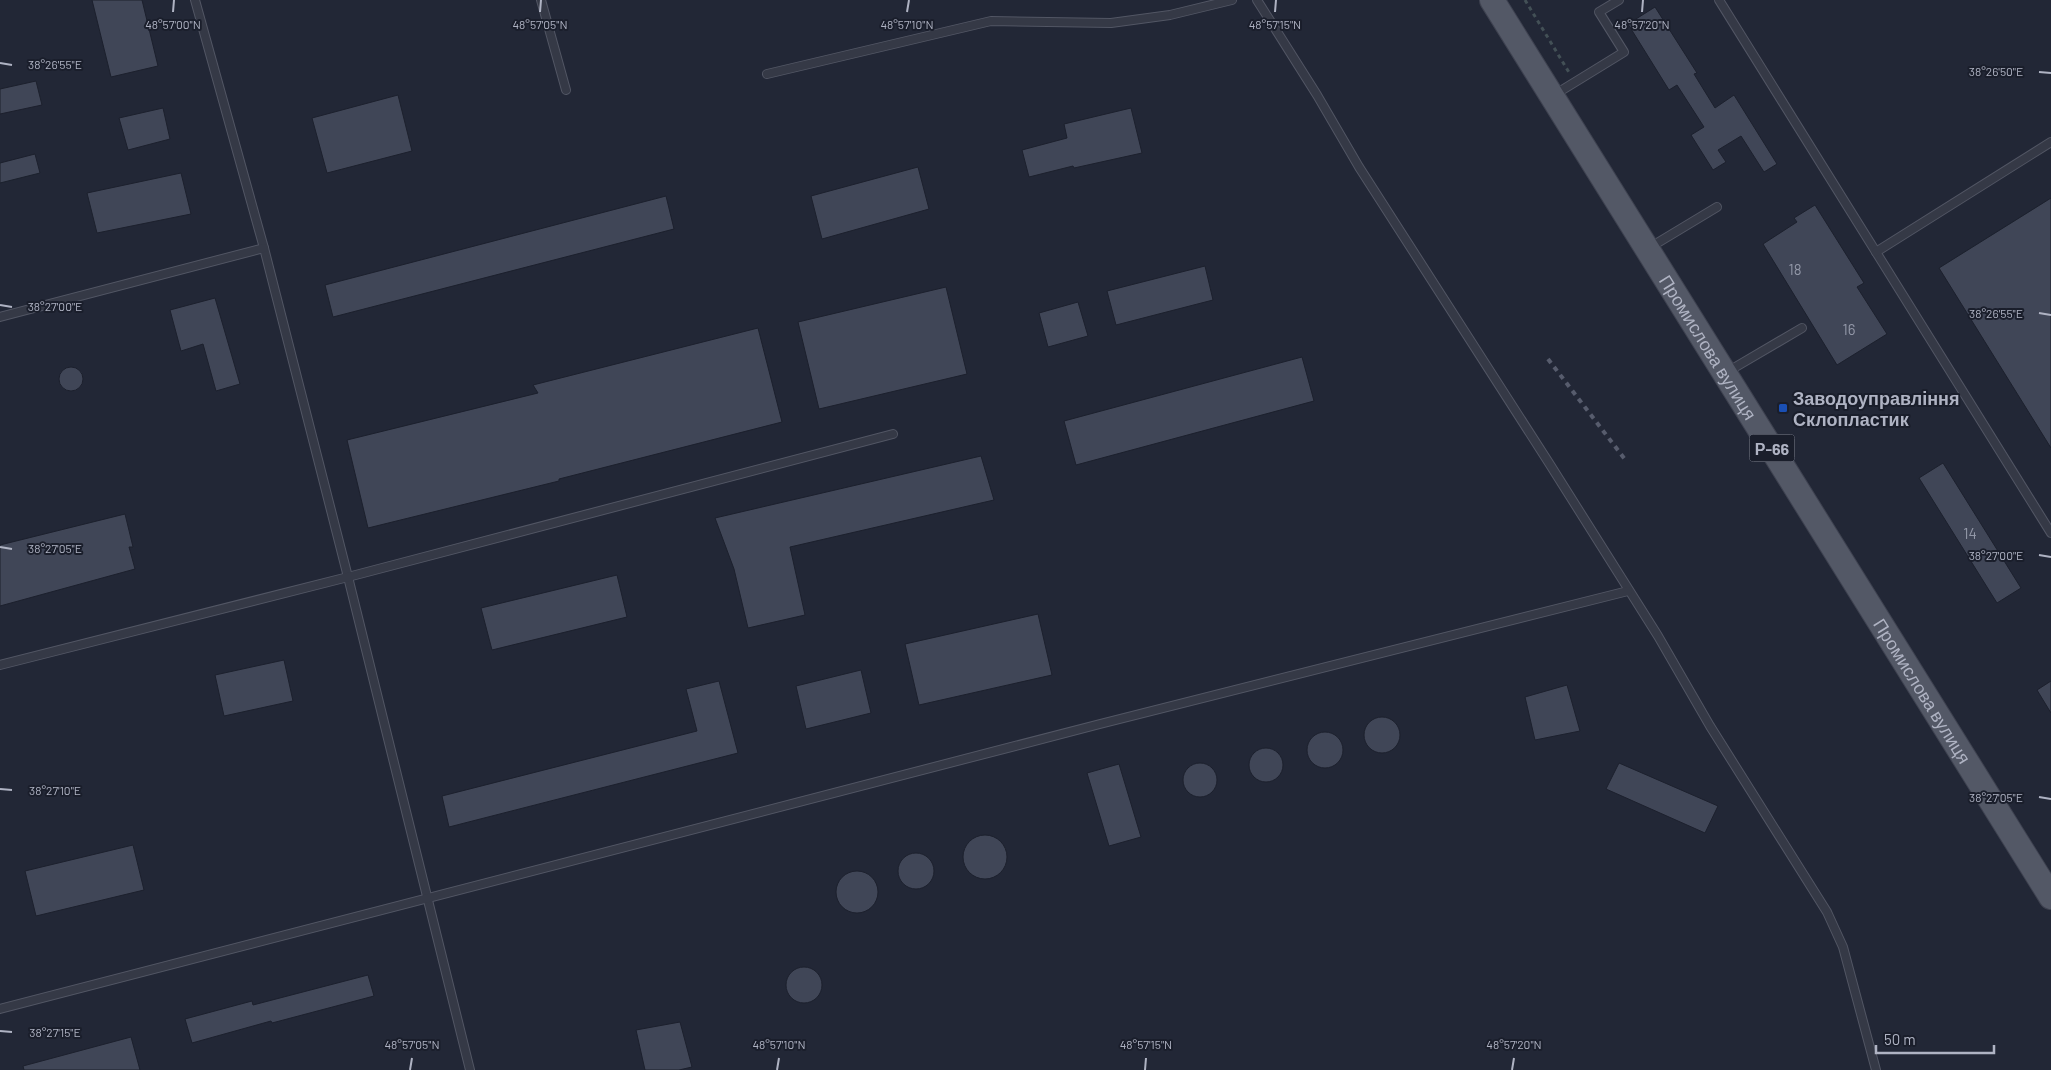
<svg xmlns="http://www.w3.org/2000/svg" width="2051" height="1070" viewBox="0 0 2051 1070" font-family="Barlow,sans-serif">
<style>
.building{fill:#404657;stroke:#1c202d}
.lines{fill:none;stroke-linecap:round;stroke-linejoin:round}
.service-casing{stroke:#525664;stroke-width:10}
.primary-casing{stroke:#3e4250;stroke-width:26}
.path{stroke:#435056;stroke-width:3;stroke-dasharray:4 4;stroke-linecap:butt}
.service{stroke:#353946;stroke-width:8}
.primary{stroke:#535866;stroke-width:24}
.rail{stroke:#575c6d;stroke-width:4;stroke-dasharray:5 5;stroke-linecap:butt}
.ticks{fill:none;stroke:#afb3c3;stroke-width:2}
.transit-dot{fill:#1a4fb4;stroke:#1a1e2b;stroke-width:2}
.labels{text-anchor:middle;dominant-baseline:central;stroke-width:4;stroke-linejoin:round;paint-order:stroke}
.number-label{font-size:15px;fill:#9398a8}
.shield{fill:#1a1e2b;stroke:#828695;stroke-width:1}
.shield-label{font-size:16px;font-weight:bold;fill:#afb3c3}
.street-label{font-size:18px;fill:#afb3c3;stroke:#1a1e2b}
.poi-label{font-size:18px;font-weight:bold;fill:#afb3c3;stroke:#1a1e2b;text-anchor:start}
.ticks-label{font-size:12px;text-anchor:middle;fill:#afb3c3;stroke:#1a1e2b;stroke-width:4;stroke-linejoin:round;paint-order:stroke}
</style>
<rect width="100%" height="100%" fill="#222736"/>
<!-- building -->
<g class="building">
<path d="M 92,0 L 142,0 L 158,66 L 111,77 Z"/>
<path d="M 1655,7 L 1697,73 L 1694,74 L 1715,108 L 1734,95 L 1777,164 L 1764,172 L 1741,136 L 1718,150 L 1726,162 L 1713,170 L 1691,135 L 1704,127 L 1677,85 L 1669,90 L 1628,24 Z"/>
<path d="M 36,81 L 42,105 L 0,114 L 0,89 Z"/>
<path d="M 398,95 L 412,151 L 327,173 L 312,118 Z"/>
<path d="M 163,108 L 170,139 L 128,150 L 119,118 Z"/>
<path d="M 1131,108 L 1142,153 L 1074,168 L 1073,166 L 1029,177 L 1022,150 L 1067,138 L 1064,124 Z"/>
<path d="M 35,154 L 40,173 L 0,183 L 0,163 Z"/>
<path d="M 918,167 L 929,209 L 822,239 L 811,196 Z"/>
<path d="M 181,173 L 191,214 L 97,233 L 87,193 Z"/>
<path d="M 666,196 L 674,229 L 333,317 L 325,285 Z"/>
<path d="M 2051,198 L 2051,448 L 1939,268 Z"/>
<path d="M 1815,205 L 1864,283 L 1857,287 L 1887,334 L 1837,365 L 1763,244 L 1797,222 L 1794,218 Z"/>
<path d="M 1205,266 L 1213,300 L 1116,325 L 1107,291 Z"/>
<path d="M 946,287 L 967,374 L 819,409 L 798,322 Z"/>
<path d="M 215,298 L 240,384 L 216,391 L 203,344 L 181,351 L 170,310 Z"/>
<path d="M 1078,302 L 1088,336 L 1048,347 L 1039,313 Z"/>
<path d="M 758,328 L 782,422 L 559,479 L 559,481 L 368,528 L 347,440 L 538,393 L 533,385 Z"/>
<path d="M 1302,357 L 1314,401 L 1076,465 L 1064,421 Z"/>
<circle cx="71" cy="379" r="12"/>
<path d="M 981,456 L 994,500 L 790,547 L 805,615 L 748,628 L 734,569 L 715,518 Z"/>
<path d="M 1943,463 L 2021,588 L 1997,603 L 1919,478 Z"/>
<path d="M 125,514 L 133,547 L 129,547 L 135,569 L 0,606 L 0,545 Z"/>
<path d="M 617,575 L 627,617 L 492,650 L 481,608 Z"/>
<path d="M 1038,614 L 1052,675 L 919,705 L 905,644 Z"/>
<path d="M 284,660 L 293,701 L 224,716 L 215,675 Z"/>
<path d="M 861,670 L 871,713 L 806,729 L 796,686 Z"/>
<path d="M 719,681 L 738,753 L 449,827 L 442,796 L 697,731 L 686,689 Z"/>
<path d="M 2051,681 L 2051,713 L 2037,690 Z"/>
<path d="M 1567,685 L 1580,731 L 1535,740 L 1525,697 Z"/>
<circle cx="1382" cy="735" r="18"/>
<circle cx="1325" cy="750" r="18"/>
<circle cx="1266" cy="765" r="17"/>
<circle cx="1200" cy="780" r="17"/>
<path d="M 1619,763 L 1718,806 L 1705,833 L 1606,789 Z"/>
<path d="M 1119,764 L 1141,837 L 1109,846 L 1087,773 Z"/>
<circle cx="985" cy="857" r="22"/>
<path d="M 133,845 L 144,890 L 36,916 L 25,871 Z"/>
<circle cx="916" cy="871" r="18"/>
<circle cx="857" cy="892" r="21"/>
<circle cx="804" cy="985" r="18"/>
<path d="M 368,975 L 374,996 L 272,1023 L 271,1021 L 192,1043 L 185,1019 L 252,1001 L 253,1005 Z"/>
<path d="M 680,1022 L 692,1067 L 679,1070 L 645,1070 L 636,1030 Z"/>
<path d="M 131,1037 L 140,1070 L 24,1070 L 23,1066 Z"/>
</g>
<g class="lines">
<defs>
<g id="service">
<path d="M 195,0 L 264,248 L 348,577 L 470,1070"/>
<path d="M 541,0 L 566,90"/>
<path d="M 1257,0 L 1317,95 L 1359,167 L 1549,463 L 1658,636 L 1710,726 L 1827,912 L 1843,947 L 1876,1070"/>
<path d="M 1719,0 L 2051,533"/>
<path d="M 767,74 L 991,21 L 1111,23 L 1170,15 L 1232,0"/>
<path d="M 1554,95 L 1624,52 L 1599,12 L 1619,0"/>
<path d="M 1649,248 L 1717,207"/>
<path d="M 1876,252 L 2051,142"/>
<path d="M 0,317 L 264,248"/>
<path d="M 1727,372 L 1802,328"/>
<path d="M 0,665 L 348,577 L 893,434"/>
<path d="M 0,1009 L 1100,724 L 1628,591"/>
</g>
<g id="primary">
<path id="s1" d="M 1492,0 L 2051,897"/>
</g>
</defs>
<!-- service casing -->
<use href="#service" class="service-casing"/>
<!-- primary casing -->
<use href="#primary" class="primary-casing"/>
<!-- path -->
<path class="path" d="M 1525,0 L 1570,74"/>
<!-- service -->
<use href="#service" class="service"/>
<!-- primary -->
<use href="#primary" class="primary"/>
<!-- rail -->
<path class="rail" d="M 1548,359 L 1627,462"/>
</g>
<!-- ticks -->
<path class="ticks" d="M 173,12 L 174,0M 540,12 L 541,0M 907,12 L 909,0M 1275,12 L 1276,0M 1642,12 L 1643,0M 0,63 L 12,65M 2039,72 L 2051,73M 0,305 L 12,307M 2039,313 L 2051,315M 0,547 L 12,549M 2039,555 L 2051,557M 0,789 L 12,790M 2039,797 L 2051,799M 0,1031 L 12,1032M 410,1070 L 412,1058M 777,1070 L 779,1058M 1145,1070 L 1146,1058M 1512,1070 L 1514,1058"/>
<!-- markers -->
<rect class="transit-dot" x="1778" y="403" width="10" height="10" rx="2.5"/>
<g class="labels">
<!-- number labels -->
<g class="number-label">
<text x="1795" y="269">18</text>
<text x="1849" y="329">16</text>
<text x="1970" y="533">14</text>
</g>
<!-- shield labels -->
<rect class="shield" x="1749.5" y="434.5" width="45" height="27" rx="4"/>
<g class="shield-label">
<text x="1772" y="448">Р-66</text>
</g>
<!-- street labels -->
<g class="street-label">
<text stroke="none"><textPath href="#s1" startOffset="409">Промислова вулиця</textPath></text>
<text stroke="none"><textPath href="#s1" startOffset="814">Промислова вулиця</textPath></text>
</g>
<!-- poi labels -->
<g class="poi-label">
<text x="1793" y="398">Заводоуправління<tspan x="1793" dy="21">Склопластик</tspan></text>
</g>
</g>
<g class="ticks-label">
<text x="173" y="29">48°57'00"N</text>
<text x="540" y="29">48°57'05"N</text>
<text x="907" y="29">48°57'10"N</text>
<text x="1275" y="29">48°57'15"N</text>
<text x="1642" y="29">48°57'20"N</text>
<text x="55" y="69">38°26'55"E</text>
<text x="1996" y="76">38°26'50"E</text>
<text x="55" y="311">38°27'00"E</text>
<text x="1996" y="318">38°26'55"E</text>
<text x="55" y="553">38°27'05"E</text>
<text x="1996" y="560">38°27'00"E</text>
<text x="55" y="795">38°27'10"E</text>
<text x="1996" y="802">38°27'05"E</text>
<text x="55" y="1037">38°27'15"E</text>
<text x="412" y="1049">48°57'05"N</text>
<text x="779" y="1049">48°57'10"N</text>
<text x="1146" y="1049">48°57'15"N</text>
<text x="1514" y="1049">48°57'20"N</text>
</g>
<!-- scale -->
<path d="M1876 1045v8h118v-8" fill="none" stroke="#afb3c3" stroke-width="2.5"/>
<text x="1884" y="1045" font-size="15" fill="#afb3c3" stroke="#1a1e2b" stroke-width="4" paint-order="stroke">50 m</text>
</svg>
